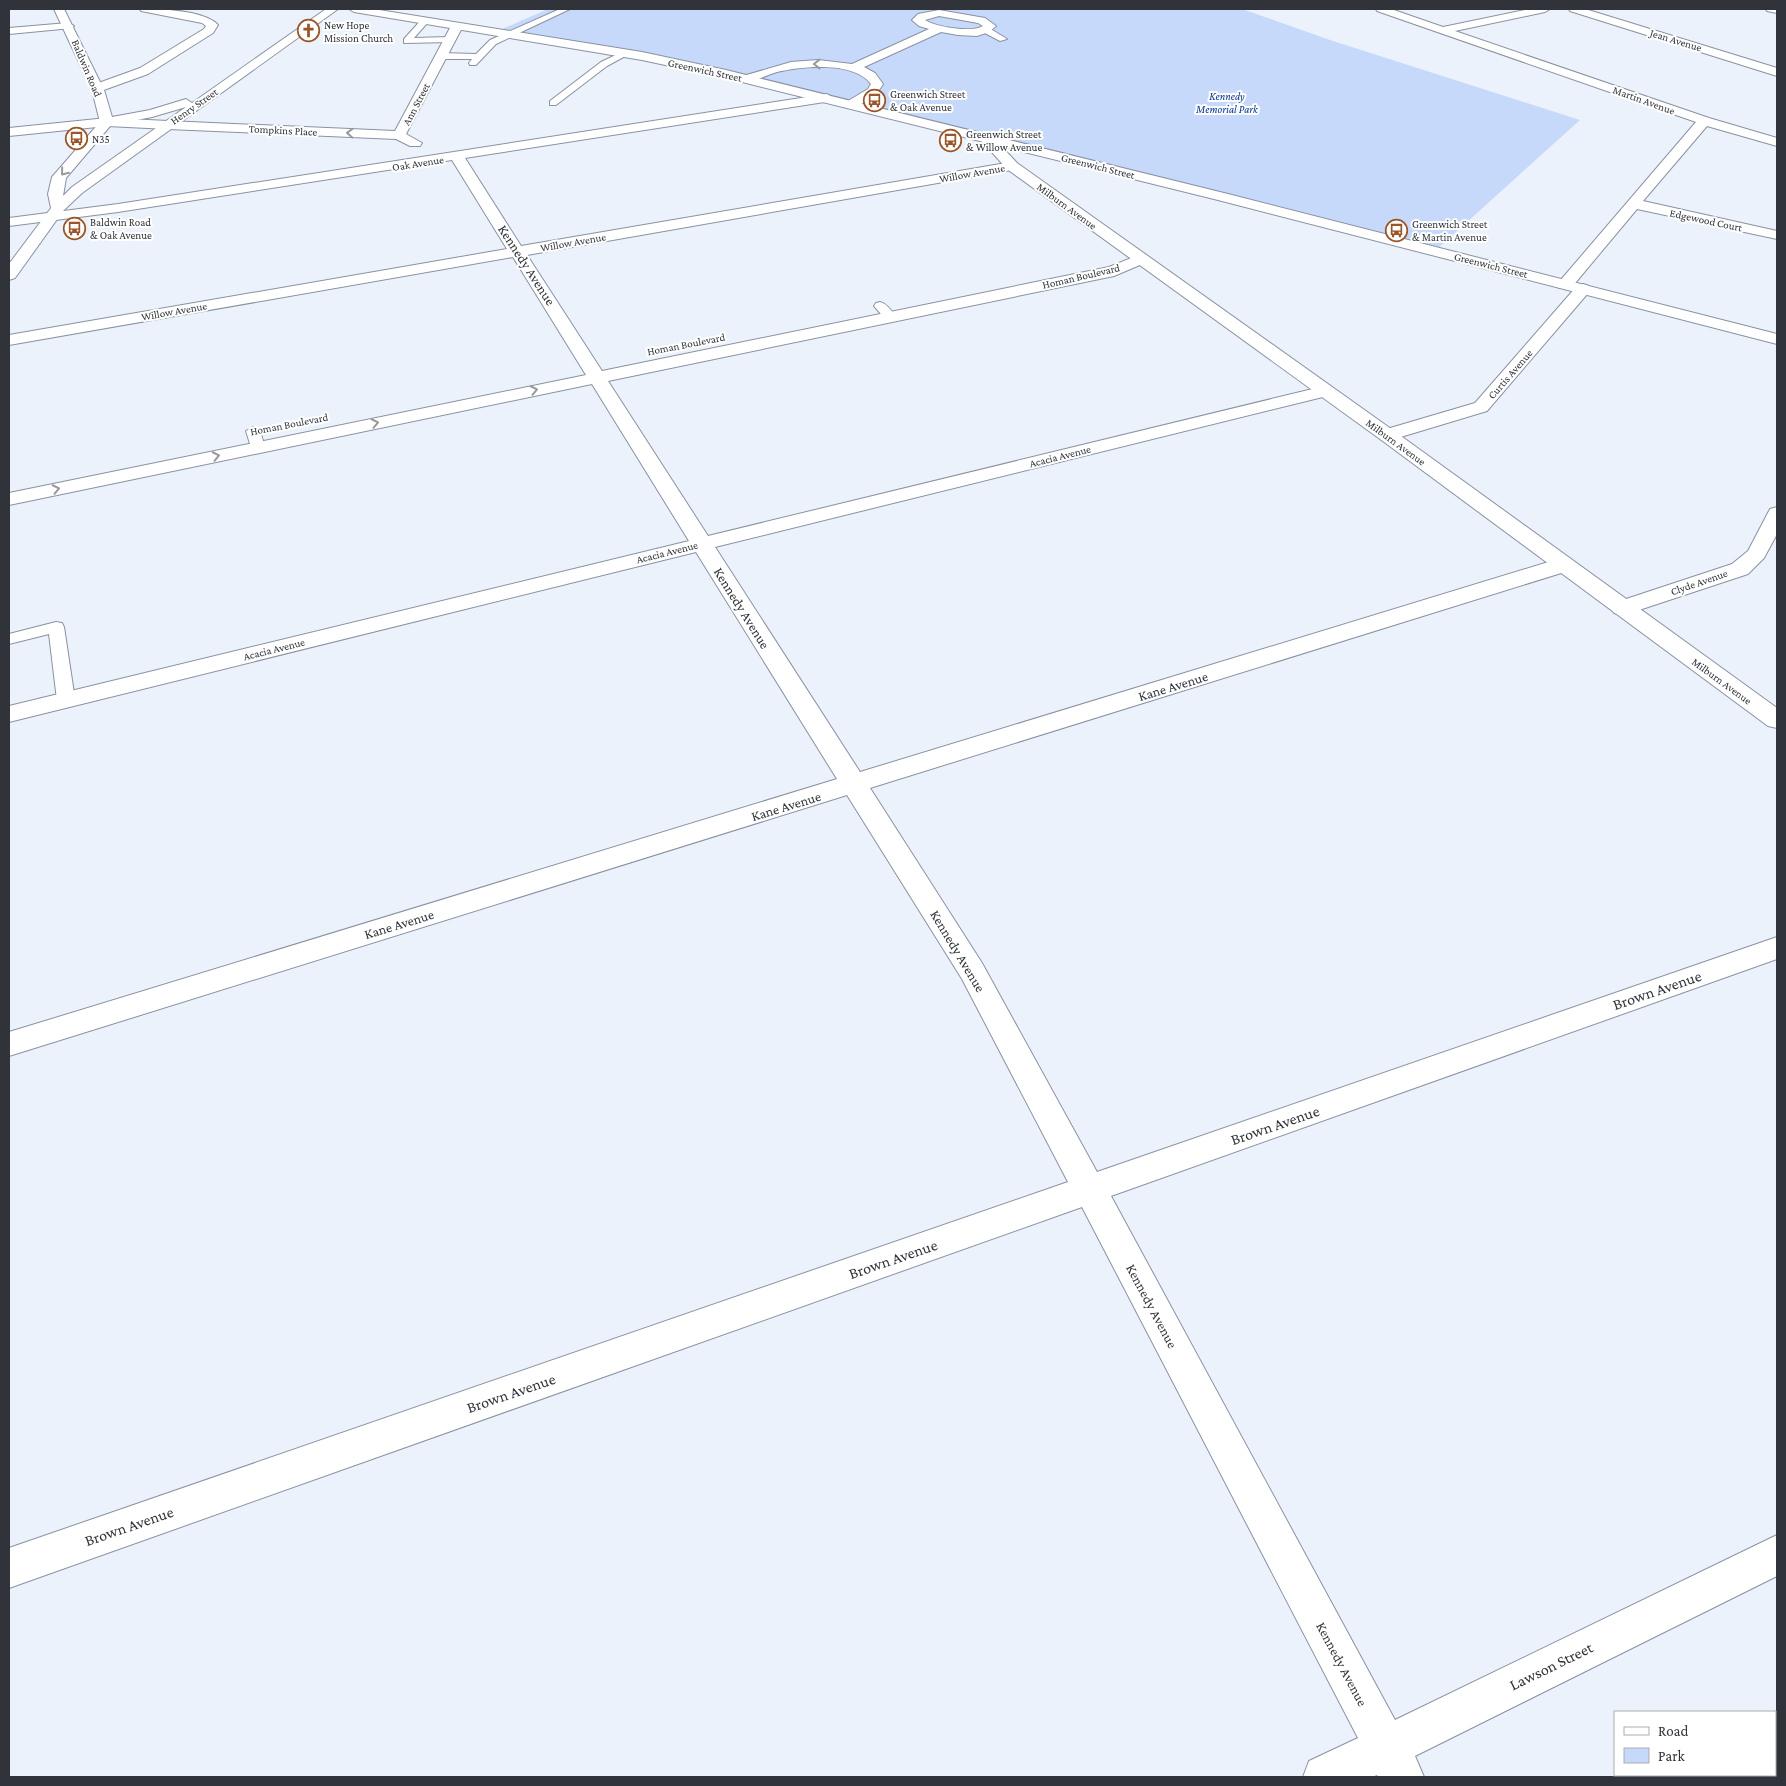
<svg xmlns="http://www.w3.org/2000/svg" width="1786" height="1786" viewBox="0 0 1786 1786" font-family="'Crimson Pro',serif">
<style>
.green{fill:#c7d9fa}
.lines{fill:none;stroke-linecap:round;stroke-linejoin:round}
.service-casing{stroke:#8992a1;stroke-width:2}
.minor-casing{stroke:#8992a1;stroke-width:2}
.tertiary-casing{stroke:#8992a1;stroke-width:2}
.secondary-casing{stroke:#8992a1;stroke-width:2}
.primary-casing{stroke:#8992a1;stroke-width:2}
.service{fill:#fff;fill-rule:evenodd}
.minor{fill:#fff;fill-rule:evenodd}
.tertiary{fill:#fff;fill-rule:evenodd}
.secondary{fill:#fff;fill-rule:evenodd}
.primary{fill:#fff;fill-rule:evenodd}
.oneway{stroke:#98999c}
.labels{text-anchor:middle;dominant-baseline:central;stroke-width:4;stroke-linejoin:round;paint-order:stroke}
.far-poi-label{font-size:11px;fill:#30333a;stroke:#fff;text-anchor:start}
.far-street-label{font-size:11px;fill:#30333a;stroke:#fff}
.far-park-label{font-size:11px;font-style:italic;fill:#03348d;stroke:#fff}
.street-label{font-size:14px;fill:#30333a;stroke:#fff}
.near-street-label{font-size:16px;fill:#30333a;stroke:#fff}
</style>
<rect width="100%" height="100%" fill="#ecf2fc"/>
<!-- green -->
<path class="green" d="M 548,9 L 1242,9 L 1330,40 L 1580,120 L 1435,251 L 727,74 L 493,33 Z"/>
<g class="lines">
<defs>
<g id="service">
<path d="M 560,9 L 570,9 L 496,44 L 476,65 L 470,65 L 469,63 L 472,59 L 441,59 L 437,56 L 441,53 L 476,54 L 490,40 Z"/>
<path d="M 422,19 L 429,21 L 414,38 L 449,37 L 453,40 L 452,42 L 404,43 L 404,39 Z"/>
<path d="M 983,28 L 989,28 L 1007,39 L 1000,41 L 983,32 Z"/>
<path d="M 622,52 L 629,54 L 607,66 L 556,105 L 550,105 L 550,101 L 601,62 Z"/>
<path d="M 880,302 C 887,304 892,311 896,317 L 894,320 L 886,320 L 874,306 L 876,303 Z"/>
<path d="M 253,427 L 260,431 L 265,447 L 263,450 L 258,451 L 251,447 L 246,431 Z"/>
<path d="M 56,622 L 62,623 L 64,627 L 75,700 L 72,704 L 66,706 L 60,704 L 57,700 L 49,634 L 9,644 L 9,634 Z"/>
</g>
<g id="minor">
<path d="M 140,9 C 159,9 205,10 218,25 L 213,33 L 148,74 L 101,91 L 93,91 L 91,88 L 93,85 L 140,68 L 204,29 L 206,26 L 202,23 L 141,11 Z"/>
<path d="M 1376,9 L 1391,9 L 1443,27 L 1530,9 L 1550,9 L 1545,12 L 1455,31 L 1709,118 L 1777,138 L 1777,146 L 1707,126 L 1643,201 L 1777,231 L 1777,239 L 1637,209 L 1571,288 L 1559,288 L 1557,285 L 1559,282 L 1696,122 L 1377,11 Z"/>
<path d="M 1569,9 L 1585,9 L 1777,68 L 1777,76 L 1570,11 Z"/>
<path d="M 1766,9 L 1777,9 L 1777,13 L 1767,11 Z"/>
<path d="M 939,10 L 985,18 L 996,26 L 989,32 L 977,36 L 958,35 L 941,32 L 864,67 L 875,73 L 883,84 C 877,95 858,110 845,107 L 843,104 L 868,89 L 871,84 C 854,61 802,66 777,72 C 767,75 757,80 747,83 L 741,79 L 743,76 L 791,62 L 818,60 L 852,64 L 929,29 L 919,26 L 912,20 L 918,14 ZM 939,16 L 978,23 L 983,26 C 971,33 936,27 925,20 Z"/>
<path d="M 68,23 L 74,26 L 72,28 L 9,34 L 9,28 Z"/>
<path d="M 457,23 L 463,26 L 406,134 L 422,143 L 420,146 L 410,146 L 396,139 L 168,129 L 161,125 L 168,121 L 395,131 L 451,26 Z"/>
<path d="M 827,94 L 833,98 L 831,101 L 465,158 L 521,246 L 1012,162 L 1019,166 L 1012,170 L 527,255 L 602,371 L 1109,267 L 1141,254 L 1147,256 L 1149,259 L 1147,262 L 1114,276 L 608,381 L 708,536 L 1325,386 L 1331,387 L 1334,391 L 1331,395 L 715,547 L 860,772 L 1555,560 L 1563,559 L 1571,560 L 1574,565 L 1571,570 L 870,788 L 982,963 L 1097,1172 L 1777,937 L 1777,959 L 1111,1196 L 1395,1720 L 1777,1535 L 1777,1576 L 1415,1756 L 1424,1777 L 1378,1777 L 1377,1775 L 1372,1777 L 1303,1777 L 1309,1761 L 1358,1738 L 1082,1207 L 9,1588 L 9,1548 L 1068,1182 L 962,979 L 847,795 L 9,1056 L 9,1032 L 837,779 L 696,552 L 9,722 L 9,706 L 689,541 L 592,384 L 9,505 L 9,493 L 586,375 L 513,257 L 9,345 L 9,335 L 507,249 L 452,160 L 118,212 L 9,226 L 9,218 L 118,204 Z"/>
<path d="M 1583,284 L 1589,286 L 1591,289 L 1589,292 L 1487,411 L 1394,439 L 1387,441 L 1380,439 L 1378,435 L 1380,431 L 1475,403 L 1577,286 Z"/>
<path d="M 1777,507 L 1777,534 L 1764,558 L 1748,574 L 1630,613 L 1622,615 L 1614,613 L 1611,608 L 1614,603 L 1732,564 L 1748,551 L 1770,509 Z"/>
</g>
<g id="tertiary">
<path d="M 107,118 L 168,121 L 175,125 L 168,129 L 107,126 L 9,136 L 9,128 Z"/>
<path d="M 987,135 L 992,136 L 1017,163 L 1394,431 L 1777,708 L 1777,728 L 1768,726 L 1380,439 L 1007,169 L 980,139 Z"/>
</g>
<path id="secondary" d="M 54,9 L 64,9 L 104,90 L 112,117 L 150,110 L 186,99 L 192,103 L 326,9 L 338,9 L 82,193 L 63,211 L 15,278 L 9,280 L 9,264 L 51,208 L 48,194 L 52,177 L 100,122 L 92,90 ZM 186,107 L 72,187 L 63,196 L 66,178 L 111,125 L 152,117 Z"/>
<path id="primary" d="M 349,9 L 373,9 L 642,52 L 726,70 L 1228,194 L 1777,334 L 1777,344 L 1218,200 L 726,78 L 642,60 L 354,12 Z"/>
</defs>
<!-- service casing -->
<use href="#service" class="service-casing"/>
<!-- minor casing -->
<use href="#minor" class="minor-casing"/>
<!-- tertiary casing -->
<use href="#tertiary" class="tertiary-casing"/>
<!-- secondary casing -->
<use href="#secondary" class="secondary-casing"/>
<!-- primary casing -->
<use href="#primary" class="primary-casing"/>
<!-- service -->
<use href="#service" class="service"/>
<!-- minor -->
<use href="#minor" class="minor"/>
<!-- tertiary -->
<use href="#tertiary" class="tertiary"/>
<!-- secondary -->
<use href="#secondary" class="secondary"/>
<!-- primary -->
<use href="#primary" class="primary"/>
</g>
<!-- one-way arrows -->
<defs><path id="oneway-chevron" d="M-2-3.5L2.5 0L-2 3.5" fill="none" stroke-width="1.6" stroke-linecap="round" stroke-linejoin="round" transform="scale(1.25)"/></defs>
<g class="oneway">
<use href="#oneway-chevron" transform="translate(817 64) rotate(180)"/>
<use href="#oneway-chevron" transform="translate(350 133) rotate(-177)"/>
<use href="#oneway-chevron" transform="translate(64 172) rotate(129)"/>
<use href="#oneway-chevron" transform="translate(534 390) rotate(-12)"/>
<use href="#oneway-chevron" transform="translate(375 423) rotate(-12)"/>
<use href="#oneway-chevron" transform="translate(216 456) rotate(-12)"/>
<use href="#oneway-chevron" transform="translate(56 489) rotate(-12)"/>
</g>
<!-- icons -->
<defs>
<symbol id="church-ring" viewBox="-11 -11 22 22"><circle r="9.5" fill="#fff" stroke="#9a5528" stroke-width="1.5"/><path d="M-1.2-6h2.4v3.5h3.3v2.4h-3.3V6h-2.4V-.1h-3.3v-2.4h3.3Z" fill="#9a5528"/></symbol>
<symbol id="bus-ring" viewBox="-11 -11 22 22"><circle r="9.5" fill="#fff" stroke="#9a5528" stroke-width="1.5"/><path d="M-5-6H5V4H4V6H2V4H-2V6H-4V4H-5ZM-3.5-4V0h7V-4ZM-3.5 1.2v1.5H-2V1.2ZM2 1.2v1.5H3.5V1.2Z" fill="#9a5528"/></symbol>
</defs>
<g fill-rule="evenodd">
<use href="#church-ring" x="296" y="18" width="25" height="25"/>
<use href="#bus-ring" x="862" y="88" width="25" height="25"/>
<use href="#bus-ring" x="64" y="126" width="25" height="25"/>
<use href="#bus-ring" x="938" y="128" width="25" height="25"/>
<use href="#bus-ring" x="62" y="216" width="25" height="25"/>
<use href="#bus-ring" x="1384" y="218" width="25" height="25"/>
</g>
<g class="labels">
<!-- far-poi labels -->
<g class="far-poi-label">
<text x="324" y="25">New Hope<tspan x="324" dy="13">Mission Church</tspan></text>
<text x="890" y="94">Greenwich Street<tspan x="890" dy="13">&amp; Oak Avenue</tspan></text>
<text x="966" y="134">Greenwich Street<tspan x="966" dy="13">&amp; Willow Avenue</tspan></text>
<text x="92" y="139">N35</text>
<text x="90" y="222">Baldwin Road<tspan x="90" dy="13">&amp; Oak Avenue</tspan></text>
<text x="1412" y="224">Greenwich Street<tspan x="1412" dy="13">&amp; Martin Avenue</tspan></text>
</g>
<!-- far-street labels -->
<g class="far-street-label">
<text transform="translate(1676 40) rotate(17)">Jean Avenue</text>
<text transform="translate(87 68) rotate(67)">Baldwin Road</text>
<text transform="translate(705 70) rotate(12)">Greenwich Street</text>
<text transform="translate(1644 100) rotate(20)">Martin Avenue</text>
<text transform="translate(416 104) rotate(-62)">Ann Street</text>
<text transform="translate(194 106) rotate(-35)">Henry Street</text>
<text transform="translate(283 130) rotate(3)">Tompkins Place</text>
<text transform="translate(418 163) rotate(-9)">Oak Avenue</text>
<text transform="translate(1098 166) rotate(14)">Greenwich Street</text>
<text transform="translate(972 173) rotate(-10)">Willow Avenue</text>
<text transform="translate(1067 206) rotate(36)">Milburn Avenue</text>
<text transform="translate(1706 220) rotate(12)">Edgewood Court</text>
<text transform="translate(573 242) rotate(-10)">Willow Avenue</text>
<text transform="translate(1491 265) rotate(14)">Greenwich Street</text>
<text transform="translate(1081 276) rotate(-13)">Homan Boulevard</text>
<text transform="translate(174 311) rotate(-10)">Willow Avenue</text>
<text transform="translate(686 344) rotate(-11)">Homan Boulevard</text>
<text transform="translate(1510 374) rotate(-49)">Curtis Avenue</text>
<text transform="translate(289 424) rotate(-11)">Homan Boulevard</text>
<text transform="translate(1396 442) rotate(36)">Milburn Avenue</text>
<text transform="translate(1060 456) rotate(-14)">Acacia Avenue</text>
<text transform="translate(667 552) rotate(-14)">Acacia Avenue</text>
<text transform="translate(1699 582) rotate(-19)">Clyde Avenue</text>
<text transform="translate(274 649) rotate(-14)">Acacia Avenue</text>
<text transform="translate(1722 681) rotate(36)">Milburn Avenue</text>
</g>
<!-- far-park labels -->
<g class="far-park-label">
<text x="1227" y="96">Kennedy<tspan x="1227" dy="13">Memorial Park</tspan></text>
</g>
<!-- street labels -->
<g class="street-label">
<text transform="translate(527 265) rotate(57)">Kennedy Avenue</text>
<text transform="translate(742 608) rotate(58)">Kennedy Avenue</text>
<text transform="translate(1173 686) rotate(-17)">Kane Avenue</text>
<text transform="translate(786 806) rotate(-17)">Kane Avenue</text>
<text transform="translate(399 924) rotate(-17)">Kane Avenue</text>
<text transform="translate(958 951) rotate(59)">Kennedy Avenue</text>
<text transform="translate(1152 1306) rotate(62)">Kennedy Avenue</text>
<text transform="translate(1342 1664) rotate(62)">Kennedy Avenue</text>
</g>
<!-- near-street labels -->
<g class="near-street-label">
<text transform="translate(1657 990) rotate(-19)">Brown Avenue</text>
<text transform="translate(1275 1125) rotate(-19)">Brown Avenue</text>
<text transform="translate(893 1259) rotate(-19)">Brown Avenue</text>
<text transform="translate(511 1393) rotate(-19)">Brown Avenue</text>
<text transform="translate(129 1526) rotate(-19)">Brown Avenue</text>
<text transform="translate(1551 1666) rotate(-26)">Lawson Street</text>
</g>
</g>
<!-- border -->
<rect width="1786" height="1786" fill="none" stroke="#30333a" stroke-width="20"/>
<!-- legend -->
<rect x="1614" y="1711" width="162" height="65" fill="#ffffff" stroke="#acadb0"/>
<rect x="1624" y="1727" width="25" height="8" fill="#ffffff" stroke="#acadb0"/>
<text x="1658" y="1736" font-size="15" fill="#30333a">Road</text>
<rect x="1624" y="1748" width="25" height="15" fill="#c7d9fa" stroke="#acadb0"/>
<text x="1658" y="1761" font-size="15" fill="#30333a">Park</text>
</svg>
